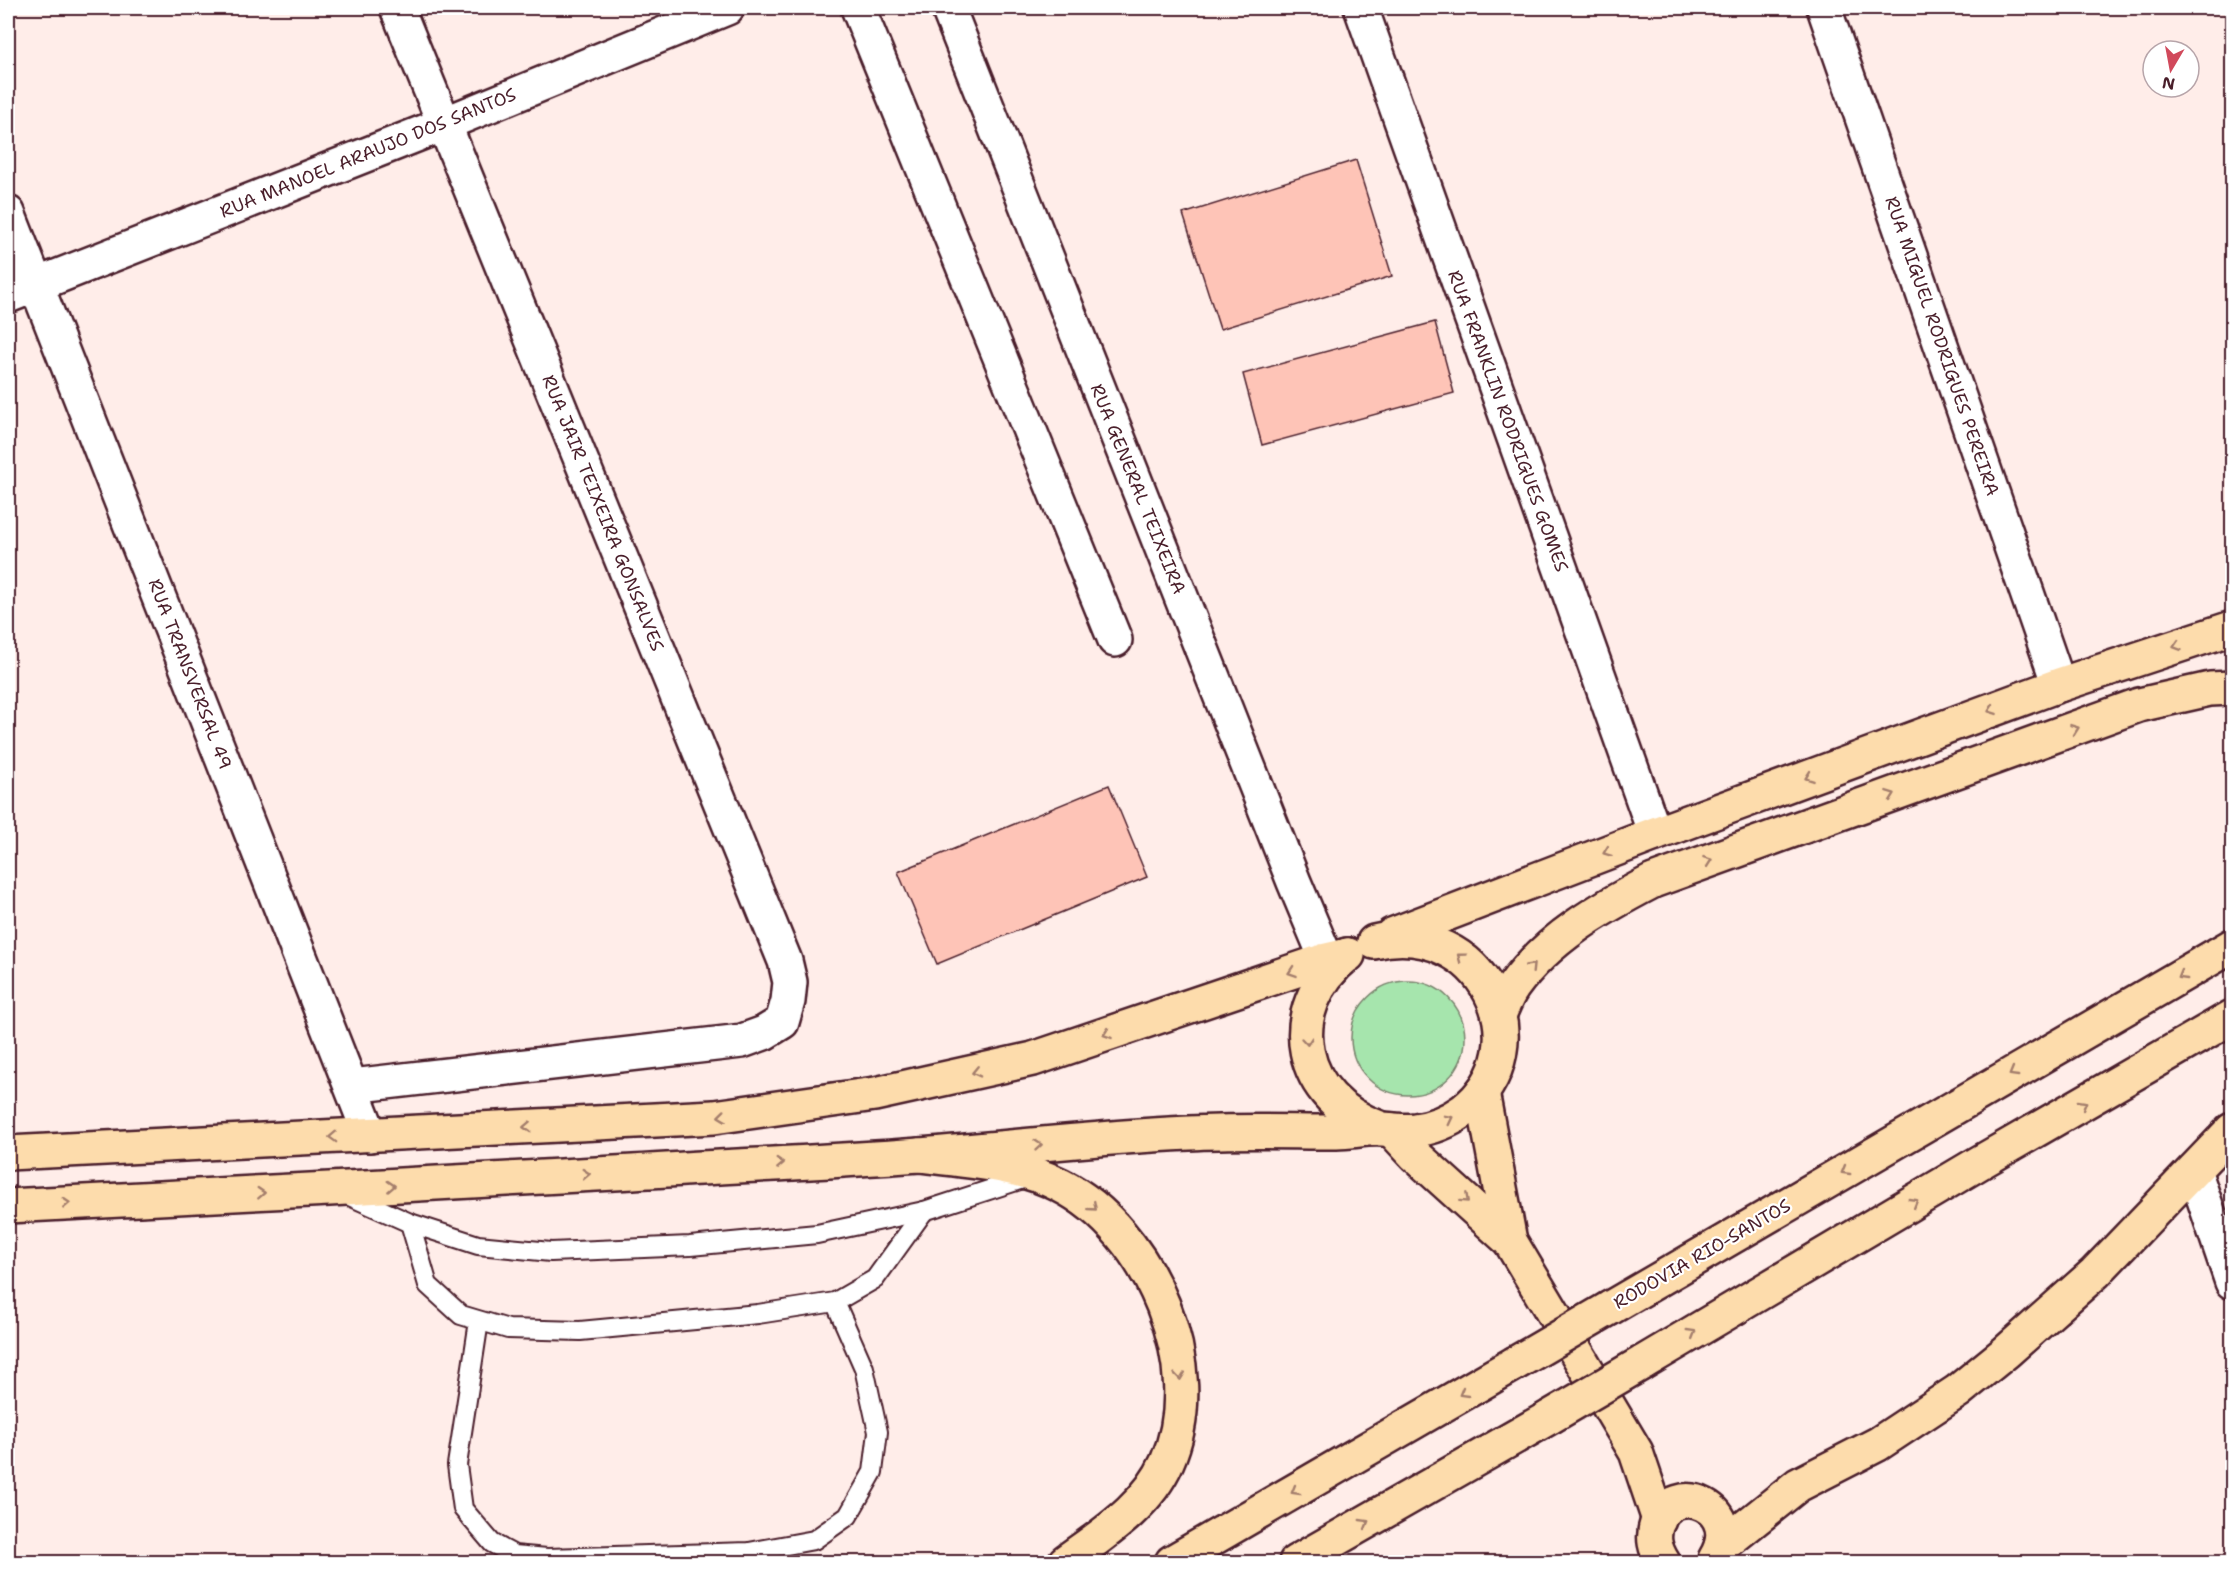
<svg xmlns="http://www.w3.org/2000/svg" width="2240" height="1570" viewBox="0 0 2240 1570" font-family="'Shantell Sans',sans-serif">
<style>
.green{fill:#a6e5ad;stroke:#78826c;stroke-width:1.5}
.building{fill:#fec4b7;stroke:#4a1f2b;stroke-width:1.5}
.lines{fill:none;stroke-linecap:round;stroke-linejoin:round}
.lane-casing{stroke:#4a1f2b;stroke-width:22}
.street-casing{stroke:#4a1f2b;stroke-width:38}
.primary-casing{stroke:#4a1f2b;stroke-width:38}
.highway-casing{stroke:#4a1f2b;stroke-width:38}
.lane{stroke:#fff;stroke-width:18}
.street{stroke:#fff;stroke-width:33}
.primary{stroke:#fddcac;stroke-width:33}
.highway{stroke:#fddcac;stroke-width:33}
.highway-bridge-casing{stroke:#4a1f2b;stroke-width:38;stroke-linecap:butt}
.highway-bridge{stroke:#fddcac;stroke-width:33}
.oneway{stroke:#a47e6c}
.labels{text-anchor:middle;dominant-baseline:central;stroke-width:4.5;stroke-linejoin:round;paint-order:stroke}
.street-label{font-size:18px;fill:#4a1f2b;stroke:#fff}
</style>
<rect width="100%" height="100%" fill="#ffede9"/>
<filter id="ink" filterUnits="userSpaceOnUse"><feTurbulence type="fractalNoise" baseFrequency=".0167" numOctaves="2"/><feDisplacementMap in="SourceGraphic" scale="12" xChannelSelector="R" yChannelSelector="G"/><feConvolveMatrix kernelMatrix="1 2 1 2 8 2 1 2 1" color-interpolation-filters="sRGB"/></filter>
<g filter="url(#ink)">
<!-- green -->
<circle class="green" cx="1408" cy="1038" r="57"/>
<!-- building -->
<g class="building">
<path d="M 1356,160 L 1392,276 L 1220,329 L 1183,214 Z"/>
<path d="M 1435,322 L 1454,393 L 1262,445 L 1243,374 Z"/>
<path d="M 1109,785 L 1147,877 L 937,964 L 898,872 Z"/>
</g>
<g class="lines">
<defs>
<g id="lane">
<path d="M 343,1193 L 410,1223 L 478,1245 L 551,1252 L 690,1246 L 817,1234 L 924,1211 L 1029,1177"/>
<path d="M 410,1223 L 428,1285 L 461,1315 L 508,1329 L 580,1331 L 758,1314 L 835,1302 L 875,1279 L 924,1211"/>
<path d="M 479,1321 L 457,1465 L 463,1509 L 492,1543 L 514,1555 L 547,1558 L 749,1552 L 814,1540 L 848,1516 L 873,1472 L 878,1432 L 864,1368 L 835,1302"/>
</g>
<g id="street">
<path d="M 858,8 L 1115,640"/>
<path d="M 948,8 L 1294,882 L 1331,970"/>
<path d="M 1361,8 L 1655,834"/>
<path d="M 1824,8 L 2059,685"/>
<path d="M 8,213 L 370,1135"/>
<path d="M 8,296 L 444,124 L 727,8"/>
<path d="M 352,1086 L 742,1041 L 764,1033 L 782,1022 L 788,1001 L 790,982 L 785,961 L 397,8"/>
<path d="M 2194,1170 L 2232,1282"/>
</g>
<g id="primary">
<path d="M 1392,935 L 1655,834 L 2059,685 L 2232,628"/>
<path d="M 1347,955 C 1279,1010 1298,1100 1380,1128"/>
<path d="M 1482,1092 L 1510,1241"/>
<path d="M 1392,1130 L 1415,1155 L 1510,1241 L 1636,1452 L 1659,1520"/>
<path d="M 8,1153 L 714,1117 L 875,1094 L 1033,1059 L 1326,960 L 1348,955"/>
<path d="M 8,1206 C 216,1195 425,1184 633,1172 C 729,1166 825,1162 920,1155 C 1010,1148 1099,1137 1189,1133 C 1239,1130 1288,1132 1337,1132 C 1352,1132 1366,1128 1381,1129 C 1392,1129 1404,1132 1415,1130 C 1432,1128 1449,1121 1463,1111 C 1547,1046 1481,916 1374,942"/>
<path d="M 1723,1545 L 1798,1485 L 1878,1444 L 1958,1391 L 2006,1352 L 2095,1273 L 2232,1130"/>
<path d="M 1663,1562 C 1655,1549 1652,1538 1657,1523 C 1675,1477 1746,1509 1715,1559"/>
</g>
<g id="highway">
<path d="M 1499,1015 C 1503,1006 1507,995 1513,987 C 1548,938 1601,908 1653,881 L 2139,705 L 2210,689 L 2232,688"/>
<path d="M 919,1155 C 967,1161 1017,1163 1060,1185 C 1150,1230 1209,1368 1167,1462 C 1147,1507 1103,1534 1065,1562"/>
<path d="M 1610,1308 L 2232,946"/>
<path d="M 1642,1363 L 1979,1163 L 2232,1017"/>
<path d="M 1172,1562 L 1514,1364"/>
<path d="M 1296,1562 L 1550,1417"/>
</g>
</defs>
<!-- lane casing -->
<use href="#lane" class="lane-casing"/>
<!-- street casing -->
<use href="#street" class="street-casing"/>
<!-- primary casing -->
<use href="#primary" class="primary-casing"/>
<!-- highway casing -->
<use href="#highway" class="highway-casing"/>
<!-- lane -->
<use href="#lane" class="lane"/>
<!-- street -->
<use href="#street" class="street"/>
<!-- primary -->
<use href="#primary" class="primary"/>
<!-- highway -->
<use href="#highway" class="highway"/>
<defs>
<g id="highway-bridge">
<path d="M 1514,1364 L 1610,1308"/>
<path d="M 1550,1417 L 1642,1363"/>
</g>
</defs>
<!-- highway-bridge casing -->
<use href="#highway-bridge" class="highway-bridge-casing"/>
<!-- highway-bridge -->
<use href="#highway-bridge" class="highway-bridge"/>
</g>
<!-- one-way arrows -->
<defs><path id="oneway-chevron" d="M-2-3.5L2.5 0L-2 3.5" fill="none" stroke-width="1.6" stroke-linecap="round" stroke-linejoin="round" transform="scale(1.5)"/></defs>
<g class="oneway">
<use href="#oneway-chevron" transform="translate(2177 646) rotate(162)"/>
<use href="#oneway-chevron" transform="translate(1992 710) rotate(160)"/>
<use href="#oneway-chevron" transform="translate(2075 729) rotate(-20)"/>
<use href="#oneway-chevron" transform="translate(1809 777) rotate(160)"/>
<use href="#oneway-chevron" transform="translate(1891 795) rotate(-20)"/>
<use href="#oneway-chevron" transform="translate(1607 852) rotate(159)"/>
<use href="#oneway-chevron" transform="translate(1708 861) rotate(-20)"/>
<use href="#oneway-chevron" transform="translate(1461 957) rotate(-143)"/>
<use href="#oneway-chevron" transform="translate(1531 967) rotate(-46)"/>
<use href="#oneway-chevron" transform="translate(1292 972) rotate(161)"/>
<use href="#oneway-chevron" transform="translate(2182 976) rotate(150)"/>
<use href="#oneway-chevron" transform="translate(1107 1034) rotate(161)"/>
<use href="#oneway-chevron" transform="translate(1307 1041) rotate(85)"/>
<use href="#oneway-chevron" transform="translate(976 1072) rotate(167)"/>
<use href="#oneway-chevron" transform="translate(2013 1073) rotate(150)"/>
<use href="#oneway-chevron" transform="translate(2083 1104) rotate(-30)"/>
<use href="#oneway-chevron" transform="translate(722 1116) rotate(173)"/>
<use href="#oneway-chevron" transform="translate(1449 1119) rotate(-27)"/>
<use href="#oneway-chevron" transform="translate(527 1127) rotate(177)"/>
<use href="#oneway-chevron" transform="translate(333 1137) rotate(178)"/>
<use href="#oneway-chevron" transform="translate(1038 1145) rotate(-5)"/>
<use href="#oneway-chevron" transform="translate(780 1163) rotate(-3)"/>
<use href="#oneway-chevron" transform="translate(1845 1171) rotate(150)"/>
<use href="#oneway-chevron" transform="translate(586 1174) rotate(-3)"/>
<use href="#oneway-chevron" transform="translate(391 1186) rotate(-3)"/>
<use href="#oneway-chevron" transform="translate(261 1193) rotate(-3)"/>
<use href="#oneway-chevron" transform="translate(1465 1199) rotate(42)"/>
<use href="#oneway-chevron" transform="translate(1914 1202) rotate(-31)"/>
<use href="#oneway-chevron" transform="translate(66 1203) rotate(-3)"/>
<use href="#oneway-chevron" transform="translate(1093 1207) rotate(41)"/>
<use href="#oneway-chevron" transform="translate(1692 1333) rotate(-31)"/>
<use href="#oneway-chevron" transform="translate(1180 1376) rotate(84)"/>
<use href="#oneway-chevron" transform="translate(1463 1393) rotate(150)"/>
<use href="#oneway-chevron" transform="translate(1295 1491) rotate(150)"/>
<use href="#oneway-chevron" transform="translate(1365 1523) rotate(-30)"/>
</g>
</g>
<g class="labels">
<!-- street labels -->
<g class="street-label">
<text transform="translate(368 153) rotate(-22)">RUA MANOEL ARAUJO DOS SANTOS</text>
<text transform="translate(1942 346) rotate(71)">RUA MIGUEL RODRIGUES PEREIRA</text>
<text transform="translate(1508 421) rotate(70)">RUA FRANKLIN RODRIGUES GOMES</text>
<text transform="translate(1138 489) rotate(68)">RUA GENERAL TEIXEIRA</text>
<text transform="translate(603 513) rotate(68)">RUA JAIR TEIXEIRA GONSALVES</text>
<text transform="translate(190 674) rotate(69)">RUA TRANSVERSAL 49</text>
<text transform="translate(1702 1254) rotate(-30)">RODOVIA RIO-SANTOS</text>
</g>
</g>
<!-- margin -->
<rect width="2240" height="1570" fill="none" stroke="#fff" stroke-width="30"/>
<rect x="15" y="15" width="2210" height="1540" fill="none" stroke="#4a1f2b" stroke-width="2" filter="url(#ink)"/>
<!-- north arrow -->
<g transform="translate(2171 69) rotate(190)"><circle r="28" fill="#ffffff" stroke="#b7a5aa" stroke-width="1.5"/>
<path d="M0-4.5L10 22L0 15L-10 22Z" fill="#d1495b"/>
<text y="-9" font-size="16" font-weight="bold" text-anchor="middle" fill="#4a1f2b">N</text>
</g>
</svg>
